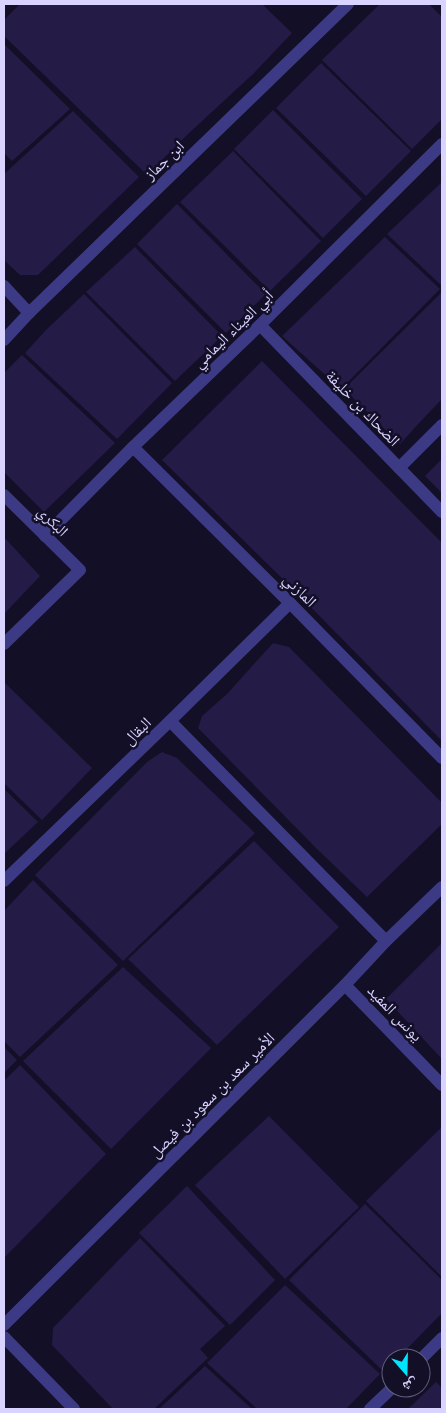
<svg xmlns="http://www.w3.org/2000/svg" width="446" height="1413" viewBox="0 0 446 1413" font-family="Roboto,'Noto Naskh Arabic',sans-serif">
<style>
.building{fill:#241b47}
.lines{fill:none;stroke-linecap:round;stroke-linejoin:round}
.minor{stroke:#3d3a85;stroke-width:12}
.labels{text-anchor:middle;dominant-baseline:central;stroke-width:5;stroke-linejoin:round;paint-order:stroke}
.street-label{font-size:16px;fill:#d9d4ff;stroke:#130f26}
</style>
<rect width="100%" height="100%" fill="#130f26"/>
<!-- building -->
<g class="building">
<path d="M 20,4 L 262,4 L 292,33 L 253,74 L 187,135 L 147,175 L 4,36 L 4,20 Z"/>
<path d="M 380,4 L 429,4 L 442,17 L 442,119 L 412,149 L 322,60 Z"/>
<path d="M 4,44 L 70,109 L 12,161 L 4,153 Z"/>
<path d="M 321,63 L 411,151 L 366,196 L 276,108 Z"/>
<path d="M 273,110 L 362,199 L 323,238 L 234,149 Z"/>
<path d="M 73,111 L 139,177 L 38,275 L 20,275 L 4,260 L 4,174 Z"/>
<path d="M 233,151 L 321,241 L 270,291 L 180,202 Z"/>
<path d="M 442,182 L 442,286 L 387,234 Z"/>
<path d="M 177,204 L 266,294 L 226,333 L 137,244 Z"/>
<path d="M 385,237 L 440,289 L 341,389 L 282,336 Z"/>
<path d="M 135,247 L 222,336 L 175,381 L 86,292 Z"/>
<path d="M 442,292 L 442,399 L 420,422 L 400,444 L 344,389 Z"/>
<path d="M 84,294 L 172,383 L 117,439 L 25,353 L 46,330 Z"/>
<path d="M 22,355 L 115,443 L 44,512 L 4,472 L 4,373 Z"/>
<path d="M 262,361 L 442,543 L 442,741 L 301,597 L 162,460 Z"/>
<path d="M 442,459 L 442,493 L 425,476 Z"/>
<path d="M 4,537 L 40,576 L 4,614 Z"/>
<path d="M 273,643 L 289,647 L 442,803 L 442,824 L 367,897 L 317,849 L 198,728 L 202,716 L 227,694 Z"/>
<path d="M 4,682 L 92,768 L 42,820 L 4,783 Z"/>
<path d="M 162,752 L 177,758 L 255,833 L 123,961 L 35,875 L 147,762 Z"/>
<path d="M 4,789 L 38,822 L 4,854 Z"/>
<path d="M 254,841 L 339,927 L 217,1045 L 128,959 Z"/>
<path d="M 33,880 L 118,965 L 20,1057 L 4,1041 L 4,911 Z"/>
<path d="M 442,943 L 442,1059 L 386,999 Z"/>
<path d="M 123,967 L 211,1048 L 111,1149 L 23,1061 Z"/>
<path d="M 4,1047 L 17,1060 L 4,1073 Z"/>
<path d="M 20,1065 L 106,1154 L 4,1258 L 4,1081 Z"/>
<path d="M 269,1116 L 359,1207 L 285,1279 L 195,1185 Z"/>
<path d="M 442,1127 L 442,1277 L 366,1201 Z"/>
<path d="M 187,1186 L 275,1280 L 230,1325 L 139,1233 Z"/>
<path d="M 365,1204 L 442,1280 L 442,1313 L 398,1358 L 391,1358 L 391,1365 L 384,1372 L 289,1280 Z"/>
<path d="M 140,1238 L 225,1326 L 200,1349 L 208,1358 L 154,1409 L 113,1409 L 52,1345 L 53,1328 Z"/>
<path d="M 285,1285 L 380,1374 L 346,1409 L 257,1409 L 207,1363 Z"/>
<path d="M 205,1366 L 252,1409 L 159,1409 Z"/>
<path d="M 436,1382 L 442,1388 L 442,1409 L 408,1409 Z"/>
</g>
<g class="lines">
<!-- minor -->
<g class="minor">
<path d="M 4,286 L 29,313"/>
<path d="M 260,325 L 442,512"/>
<path d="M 4,340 L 29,313 L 348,4"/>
<path d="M 133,447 L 290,603 L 442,758"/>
<path d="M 399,468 L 442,425"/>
<path d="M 4,495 L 80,570 L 4,644"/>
<path d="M 45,536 L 133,447 L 260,325 L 442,144"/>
<path d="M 170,721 L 386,941"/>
<path d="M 4,881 L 170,721 L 290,603"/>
<path d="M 345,985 L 442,1085"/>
<path d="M 4,1325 L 345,985 L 386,941 L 442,887"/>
<path d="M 4,1337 L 74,1409"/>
<path d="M 421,1359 L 442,1338"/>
<path d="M 370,1409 L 392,1388"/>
</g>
</g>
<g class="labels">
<!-- street labels -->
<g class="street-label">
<text transform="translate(164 160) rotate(-44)">ابن جماز</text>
<text transform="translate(233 329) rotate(-44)">أبي العيناء اليمامي</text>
<text transform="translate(363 408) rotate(46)">الضحاك بن خليفة</text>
<text transform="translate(53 521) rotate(45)">البكري</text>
<text transform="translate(300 590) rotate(45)">المازني</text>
<text transform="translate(137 731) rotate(-44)">البقال</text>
<text transform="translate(395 1013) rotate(46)">يونس المفيد</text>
<text transform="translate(212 1095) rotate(-45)">الأمير سعد بن سعود بن فيصل</text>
</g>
</g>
<!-- border -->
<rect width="446" height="1413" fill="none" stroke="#d9d4ff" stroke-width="10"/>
<!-- north arrow -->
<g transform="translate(406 1373) rotate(160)"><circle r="24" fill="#130f26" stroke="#625e7d"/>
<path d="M0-4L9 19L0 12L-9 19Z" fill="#00e5ff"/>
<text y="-8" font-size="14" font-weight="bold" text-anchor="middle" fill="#d9d4ff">ش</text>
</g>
</svg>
